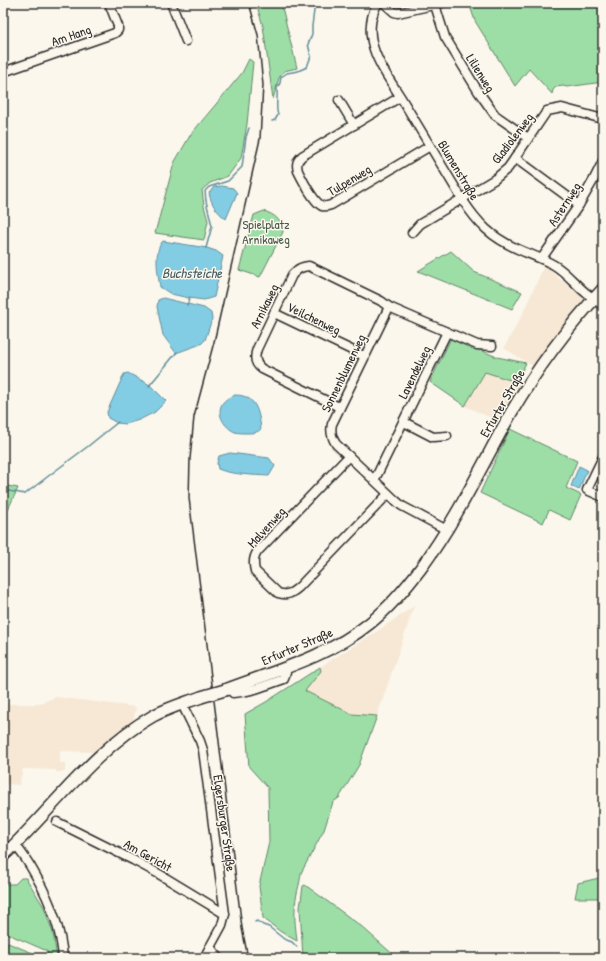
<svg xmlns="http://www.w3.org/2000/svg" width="606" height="961" viewBox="0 0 606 961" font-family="'Patrick Hand',sans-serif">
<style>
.built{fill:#f6e8d4}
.green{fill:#9ddea7;stroke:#648469}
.water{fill:#83cde4;stroke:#608c9a}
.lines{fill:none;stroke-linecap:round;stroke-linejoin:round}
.stream{stroke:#608c9a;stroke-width:1.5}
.minor-casing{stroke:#2b2b2b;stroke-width:11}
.major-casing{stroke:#2b2b2b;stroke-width:14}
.minor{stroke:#fbf7ec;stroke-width:8}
.major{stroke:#fbf7ec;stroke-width:11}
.rail{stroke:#2b2b2b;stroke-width:1.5}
.major-bridge-casing{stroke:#2b2b2b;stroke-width:14;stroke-linecap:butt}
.major-bridge{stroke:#fbf7ec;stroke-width:11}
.labels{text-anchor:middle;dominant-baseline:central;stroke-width:3;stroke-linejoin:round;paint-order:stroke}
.street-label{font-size:13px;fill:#2b2b2b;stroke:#fbf7ec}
.park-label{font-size:13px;fill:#48584a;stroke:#fbf7ec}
.water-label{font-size:14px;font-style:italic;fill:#455c62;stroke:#fbf7ec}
</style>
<rect width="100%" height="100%" fill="#fbf7ec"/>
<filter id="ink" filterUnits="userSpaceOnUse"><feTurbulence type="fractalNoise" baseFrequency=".025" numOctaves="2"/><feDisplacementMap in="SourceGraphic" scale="8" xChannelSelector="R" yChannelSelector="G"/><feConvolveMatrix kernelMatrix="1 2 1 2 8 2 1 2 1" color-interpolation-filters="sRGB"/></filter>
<g filter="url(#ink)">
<!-- built -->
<g class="built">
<path d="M 544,266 L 585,299 L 580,308 L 553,338 L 533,366 L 504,348 L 522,315 Z"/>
<path d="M 485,372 L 521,384 L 500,422 L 465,406 Z"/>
<path d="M 414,606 L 377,716 L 352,714 L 305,691 L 321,671 L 320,667 L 376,632 Z"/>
<path d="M 56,697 L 136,707 L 133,722 L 94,752 L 60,751 L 60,763 L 65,763 L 65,772 L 56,772 L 56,770 L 23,769 L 19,785 L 8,784 L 3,786 L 3,704 L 38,704 Z"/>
</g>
<!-- green -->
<g class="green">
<path d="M 256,3 L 281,3 L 297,68 L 284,71 L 279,78 L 273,99 L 263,26 Z"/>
<path d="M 469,3 L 603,3 L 603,82 L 567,87 L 563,86 L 556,87 L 553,90 L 552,94 L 529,69 L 515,86 L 475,21 Z"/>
<path d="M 249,59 L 253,62 L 247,124 L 241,158 L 228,176 L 210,183 L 202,190 L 204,206 L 208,221 L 204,240 L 155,233 L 174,163 L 191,134 L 242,73 Z"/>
<path d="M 264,211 C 275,215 281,219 283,232 L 260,277 L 239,270 L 254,215 Z"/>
<path d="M 451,251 L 474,272 L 522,292 L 512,309 L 418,271 Z"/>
<path d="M 451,338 L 497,357 L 526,363 L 516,382 L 485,372 L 465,406 L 430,382 Z"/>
<path d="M 510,429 L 577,461 L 566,488 L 581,495 L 570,520 L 549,510 L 543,523 L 480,493 Z"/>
<path d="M 3,485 L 18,488 L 3,520 Z"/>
<path d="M 320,667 L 321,671 L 305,691 L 352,714 L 377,716 L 359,765 L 339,798 L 333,802 L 324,830 L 301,873 C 300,885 295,896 295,909 C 294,919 296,930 297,941 L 281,932 L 263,918 L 259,886 L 269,842 L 268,788 L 249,767 L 245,714 L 266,702 Z"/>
<path d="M 603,877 L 603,898 L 575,898 L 578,883 Z"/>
<path d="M 21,878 L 26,878 L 44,907 L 53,933 L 57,958 L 48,958 L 47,951 L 8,934 L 3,927 L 3,884 L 15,884 Z"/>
<path d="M 305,885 L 361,926 L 397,958 L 303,958 L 300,908 L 303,886 Z"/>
<path d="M 3,941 L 45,958 L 3,958 Z"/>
</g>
<!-- water -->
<g class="water">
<path d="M 222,186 L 233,188 L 237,193 L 226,219 C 217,212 211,204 209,193 L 214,187 Z"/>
<path d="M 163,241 L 207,248 L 216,251 L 223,256 L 214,297 L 204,300 L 189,298 L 171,294 L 160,287 C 158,274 153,251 163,241 Z"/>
<path d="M 163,298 L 204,308 L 211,313 L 212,319 L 205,340 L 201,344 L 176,353 L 163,335 L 157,307 L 158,300 Z"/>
<path d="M 128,373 L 150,385 L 166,401 L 155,412 L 139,420 L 126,424 L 117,423 L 108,418 L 107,412 L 124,374 Z"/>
<path d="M 235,395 C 256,395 259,412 261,429 C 257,433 253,433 247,433 C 243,433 238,433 235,432 C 225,428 216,414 222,404 C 225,399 230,397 235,395 Z"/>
<path d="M 230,453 L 269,458 L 275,466 L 269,476 C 253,475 233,475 218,469 L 217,463 L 219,456 Z"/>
<path d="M 579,466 L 587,470 L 579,490 L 571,486 Z"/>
</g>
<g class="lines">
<!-- stream -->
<g class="stream">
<path d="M 272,121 L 275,120 L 278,115 C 275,107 278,97 277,88 L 280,83 L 281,77 L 287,73 L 298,71 L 307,67 L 311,56 L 308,44 L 312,34 L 312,26 L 315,3"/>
<path d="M 206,248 L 212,226 L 206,201 L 205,191 L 209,187 L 228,181 L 242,167 L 246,137 L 249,128"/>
<path d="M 187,305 L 190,297"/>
<path d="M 149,386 L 177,352"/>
<path d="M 3,490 L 25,494 L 55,471 L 87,447 L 118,422"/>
<path d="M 255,922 L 257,921 L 263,925 L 269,927 L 284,939 L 292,942 L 297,947"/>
<path d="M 304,956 L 306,958"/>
</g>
<defs>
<g id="minor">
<path d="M 171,3 L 186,41"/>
<path d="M 378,3 C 371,14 369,29 372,42 C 376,62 392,83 403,101 C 423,134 442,166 462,199 C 478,224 492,238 520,250 C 532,255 543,259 554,265 C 566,272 575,284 586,293 C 592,297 598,301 603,306"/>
<path d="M 384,3 L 394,12 L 398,13 L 442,3"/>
<path d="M 435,5 L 445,37 L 478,91 L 495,115 L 528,138"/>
<path d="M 3,72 L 115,33 L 118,30 L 118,26 L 109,3"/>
<path d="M 400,97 L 302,156 C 297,161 296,164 298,171 C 302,179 314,202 322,206 C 325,207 328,206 331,205 L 430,146"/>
<path d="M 339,100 L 354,125"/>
<path d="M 515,158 L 579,205"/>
<path d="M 412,233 L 420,224 L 495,179 L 508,168 L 515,158 L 547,111 L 562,108 L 603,119"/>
<path d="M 542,258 L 579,205 L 593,181 L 603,161"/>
<path d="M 389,307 L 332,424 C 330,432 332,438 336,444 L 395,500 L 402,506 L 447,530"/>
<path d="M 274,313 L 364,356"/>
<path d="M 339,407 L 262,369 C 255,364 254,357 257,349 L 292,275 C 298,269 300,267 309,266 L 381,301 L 389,307 L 477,345 L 492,346"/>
<path d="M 404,422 L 433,437 L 447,436"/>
<path d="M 349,456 L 258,551 C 253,557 253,563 255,571 L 278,593 C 288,596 292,593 299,587 L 388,494"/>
<path d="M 603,457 L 587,490 L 603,497"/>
<path d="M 374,479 L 377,475 L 447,332"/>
<path d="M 229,688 L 233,693 C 251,692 267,685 284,679 L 287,668"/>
<path d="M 182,704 L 200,741 L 203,750 L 225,914 L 222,925 L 204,958"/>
<path d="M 57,822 L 133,860 L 159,874 L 225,914"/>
<path d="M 15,845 C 23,854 30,865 36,876 C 50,901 61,928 63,958"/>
<path d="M 210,947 L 219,958"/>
</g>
<g id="major">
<path d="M 225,690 C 275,671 328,657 370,623 C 390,607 406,588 421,568 C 457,519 482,465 511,413 C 537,368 568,327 603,289"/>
<path d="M 3,856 C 52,810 94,749 153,716 C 168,708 185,703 201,697"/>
</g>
</defs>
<!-- minor casing -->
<use href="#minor" class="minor-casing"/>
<!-- major casing -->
<use href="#major" class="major-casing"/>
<!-- minor -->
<use href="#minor" class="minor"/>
<!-- major -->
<use href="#major" class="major"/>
<!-- rail -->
<path class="rail" d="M 248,958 L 242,928 L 189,498 L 190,459 L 194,417 L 214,342 L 260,139 L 263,85 L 258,35 L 249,3"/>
<defs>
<path id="major-bridge" d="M 201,697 L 225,690"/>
</defs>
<!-- major-bridge casing -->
<use href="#major-bridge" class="major-bridge-casing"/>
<!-- major-bridge -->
<use href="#major-bridge" class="major-bridge"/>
</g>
</g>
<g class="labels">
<!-- street labels -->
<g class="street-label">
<text transform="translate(71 35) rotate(-19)">Am Hang</text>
<text transform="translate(481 73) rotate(58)">Lilienweg</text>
<text transform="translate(512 138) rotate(-53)">Gladiolenweg</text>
<text transform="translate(459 170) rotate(59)">Blumenstraße</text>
<text transform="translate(349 180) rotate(-31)">Tulpenweg</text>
<text transform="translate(564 204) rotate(-57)">Asternweg</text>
<text transform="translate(264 306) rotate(-64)">Arnikaweg</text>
<text transform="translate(314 318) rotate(26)">Veilchenweg</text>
<text transform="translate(414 372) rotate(-64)">Lavendelweg</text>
<text transform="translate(343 373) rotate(-64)">Sonnenblumenweg</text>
<text transform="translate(502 403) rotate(-60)">Erfurter Straße</text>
<text transform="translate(266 527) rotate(-48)">Malvenweg</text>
<text transform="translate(297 646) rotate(-23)">Erfurter Straße</text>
<text transform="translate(225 823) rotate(82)">Elgersburger Straße</text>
<text transform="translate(148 855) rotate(29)">Am Gericht</text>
</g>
<!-- park labels -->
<g class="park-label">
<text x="266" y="224">Spielplatz<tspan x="266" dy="15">Arnikaweg</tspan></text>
</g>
<!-- water labels -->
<g class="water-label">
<text x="192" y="272">Buchsteiche</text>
</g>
</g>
<!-- margin -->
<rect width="606" height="961" fill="none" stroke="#fbf7ec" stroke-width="16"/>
<rect x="8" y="8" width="590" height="945" fill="none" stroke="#2b2b2b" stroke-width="1.5" filter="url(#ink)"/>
</svg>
